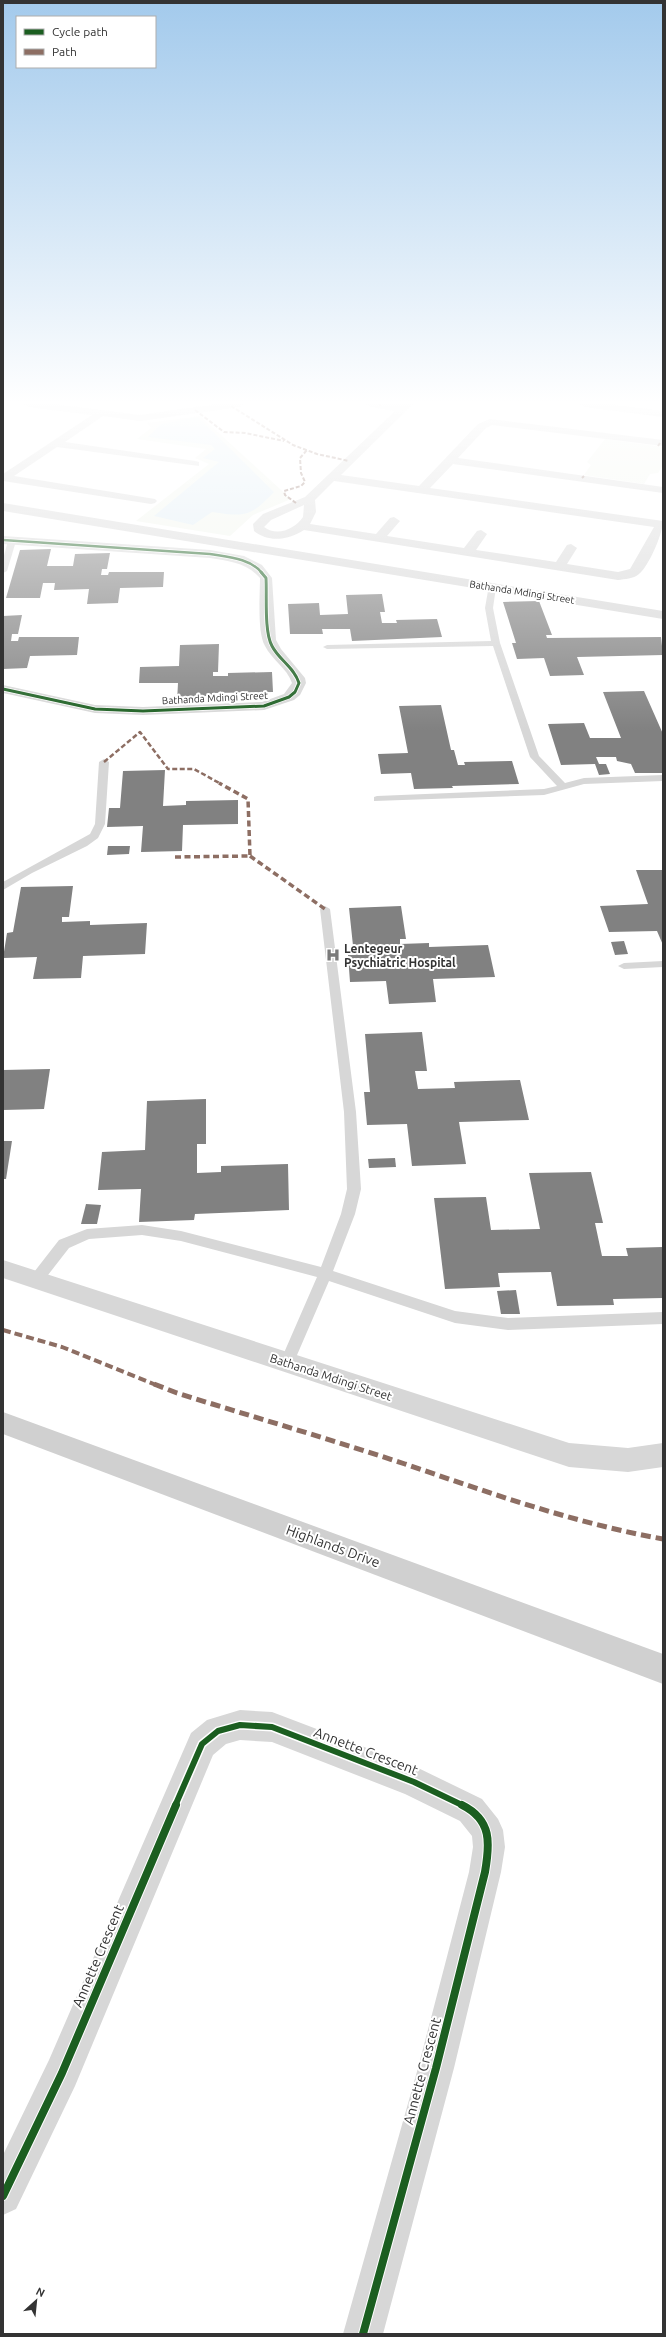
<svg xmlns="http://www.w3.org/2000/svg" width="666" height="2337" viewBox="0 0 666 2337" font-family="Ubuntu,sans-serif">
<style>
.green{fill:#f1f5ed}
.water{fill:#ddebf3}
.building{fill:#818181}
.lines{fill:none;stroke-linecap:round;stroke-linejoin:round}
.service{fill:#d7d7d7;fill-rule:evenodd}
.minor{fill:#d7d7d7;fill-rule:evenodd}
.secondary{fill:#d0d0d0;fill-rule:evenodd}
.quiet-far4{stroke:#8d6e63;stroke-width:2;stroke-dasharray:4 2;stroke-linecap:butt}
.quiet-far3{stroke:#8d6e63;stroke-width:2.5;stroke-dasharray:5 2.5;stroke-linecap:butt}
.quiet-far2{stroke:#8d6e63;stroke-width:3.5;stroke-dasharray:6 3.5;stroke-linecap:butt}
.quiet-far1{stroke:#8d6e63;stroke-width:4;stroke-dasharray:8 4;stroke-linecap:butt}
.quiet{stroke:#8d6e63;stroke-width:5;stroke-dasharray:10 5;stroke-linecap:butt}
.cycleway-far3-casing{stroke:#fff;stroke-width:4}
.cycleway-far2-casing{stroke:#fff;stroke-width:4.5}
.cycleway-far1-casing{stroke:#fff;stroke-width:9}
.cycleway-casing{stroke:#fff;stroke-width:10}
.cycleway-far3{stroke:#1b5e20;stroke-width:2.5}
.cycleway-far2{stroke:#1b5e20;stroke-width:3}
.cycleway-far1{stroke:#1b5e20;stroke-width:6}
.cycleway{stroke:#1b5e20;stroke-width:8}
.labels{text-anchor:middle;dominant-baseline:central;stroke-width:4;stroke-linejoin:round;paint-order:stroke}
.far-street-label{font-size:10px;fill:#333;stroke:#fff}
.poi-label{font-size:12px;font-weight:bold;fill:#333;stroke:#fff;text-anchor:start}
.street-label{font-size:12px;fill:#333;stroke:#fff}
.near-street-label{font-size:14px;fill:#333;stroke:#fff}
</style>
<rect width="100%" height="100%" fill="#fff"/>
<!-- green -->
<g class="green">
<path d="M 200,416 L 291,499 L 253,515 L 230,536 L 136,521 L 209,464 L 195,458 L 206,449 L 137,439 L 151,428 L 147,423 Z"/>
<path d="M 605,439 L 663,447 L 663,465 L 658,473 L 650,474 L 644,484 L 584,475 L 591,465 L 587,462 Z"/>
</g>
<!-- water -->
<path class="water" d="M 198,417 L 274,492 C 250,517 246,517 212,512 L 193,525 L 154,516 L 219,462 L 203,458 L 215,449 L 211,445 L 148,437 L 161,424 Z"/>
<!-- building -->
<g class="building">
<path d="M 51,549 L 47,566 L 73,566 L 75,554 L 110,553 L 107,569 L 102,569 L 101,575 L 108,575 L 109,572 L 164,572 L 163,587 L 120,588 L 118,603 L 87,604 L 89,589 L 54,590 L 55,583 L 43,583 L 40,598 L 6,598 L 20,550 Z"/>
<path d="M 382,594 L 385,612 L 380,612 L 382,623 L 397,623 L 396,620 L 437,619 L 442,637 L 352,641 L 350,629 L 322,629 L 323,634 L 290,634 L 288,604 L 319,603 L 320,615 L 348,614 L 346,595 Z"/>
<path d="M 539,601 L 552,635 L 546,635 L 547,638 L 661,637 L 663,655 L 577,657 L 584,675 L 550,676 L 544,658 L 517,659 L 512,643 L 516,643 L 503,602 Z"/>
<path d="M 22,615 L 18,634 L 12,634 L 11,641 L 18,641 L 19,637 L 79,637 L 77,655 L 30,656 L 27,668 L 3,669 L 3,616 Z"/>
<path d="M 219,644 L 218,672 L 213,672 L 213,676 L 228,676 L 228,673 L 272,672 L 273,692 L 212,693 L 212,696 L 195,696 L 194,701 L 177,702 L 178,683 L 139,683 L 140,667 L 179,666 L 180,645 Z"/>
<path d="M 644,691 L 663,734 L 663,773 L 635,773 L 631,764 L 617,761 L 616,757 L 596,757 L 599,764 L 606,764 L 610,774 L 599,775 L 595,764 L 561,765 L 548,724 L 584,723 L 590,738 L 621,738 L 603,692 Z"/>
<path d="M 441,705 L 451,750 L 454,750 L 458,765 L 465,765 L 464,762 L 512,761 L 519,784 L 452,786 L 453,788 L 414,789 L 411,773 L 381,774 L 378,754 L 408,753 L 399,706 Z"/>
<path d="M 165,770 L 163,806 L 186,805 L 186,801 L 238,800 L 238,824 L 183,825 L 182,851 L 141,852 L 143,826 L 107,827 L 109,808 L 120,808 L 123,771 Z"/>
<path d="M 108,846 L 130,846 L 129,854 L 107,855 Z"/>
<path d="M 636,870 L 663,870 L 663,945 L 657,931 L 609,932 L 600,906 L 648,904 Z"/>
<path d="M 73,886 L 69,917 L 62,917 L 62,922 L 90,921 L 90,925 L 147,923 L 145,954 L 83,956 L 81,978 L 33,979 L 37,957 L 3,958 L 7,933 L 13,932 L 21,887 Z"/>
<path d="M 401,906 L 406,939 L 400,939 L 400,944 L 429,943 L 429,947 L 488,945 L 495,977 L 433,979 L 436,1002 L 389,1004 L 386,981 L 350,982 L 348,955 L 354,955 L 349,908 Z"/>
<path d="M 624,941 L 628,954 L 615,955 L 611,942 Z"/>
<path d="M 422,1032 L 427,1071 L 415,1071 L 418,1089 L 455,1088 L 454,1082 L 520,1080 L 529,1120 L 459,1122 L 466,1164 L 412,1166 L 407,1124 L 367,1125 L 364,1092 L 370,1092 L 365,1034 Z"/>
<path d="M 50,1069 L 44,1109 L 3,1110 L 3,1070 Z"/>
<path d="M 206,1099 L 206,1144 L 197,1144 L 197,1173 L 221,1172 L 221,1166 L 288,1164 L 289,1210 L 195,1214 L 194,1220 L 139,1222 L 141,1189 L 98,1190 L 102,1152 L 145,1150 L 147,1101 Z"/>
<path d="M 3,1141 L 12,1141 L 6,1179 L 3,1179 Z"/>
<path d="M 395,1158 L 396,1167 L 369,1168 L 368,1159 Z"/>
<path d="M 591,1172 L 603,1223 L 595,1223 L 602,1256 L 628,1256 L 626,1248 L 663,1247 L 663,1298 L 613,1299 L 614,1305 L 557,1306 L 551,1272 L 498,1273 L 500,1287 L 445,1289 L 434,1198 L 486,1197 L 491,1230 L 540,1229 L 529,1173 Z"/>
<path d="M 86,1204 L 101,1205 L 97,1224 L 81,1224 Z"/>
<path d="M 516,1290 L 520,1314 L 501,1314 L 497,1291 Z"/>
</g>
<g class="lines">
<!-- service -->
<g class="service">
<path d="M 12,539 L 16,541 L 7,571 L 3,573 L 3,559 L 8,541 Z"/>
<path d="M 489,585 L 496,587 L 493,608 L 500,643 L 539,756 L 565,783 L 584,778 L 663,775 L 663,781 L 584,784 L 544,795 L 374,801 L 374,797 L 377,796 L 544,789 L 557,786 L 530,757 L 493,646 L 327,649 L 323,647 L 327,645 L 491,641 L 485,608 Z"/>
<path d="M 104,759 L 109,762 L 105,824 L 98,838 L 87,846 L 32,873 L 3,890 L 3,882 L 90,834 L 95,824 L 99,762 Z"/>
<path d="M 325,906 L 330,909 L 356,1112 L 361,1189 L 355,1214 L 333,1271 L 455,1311 L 508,1318 L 663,1312 L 663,1324 L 508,1330 L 455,1323 L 329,1281 L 294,1362 L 292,1366 L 287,1368 L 282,1366 L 280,1362 L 317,1277 L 181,1241 L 142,1235 L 89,1239 L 69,1248 L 41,1284 L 31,1284 L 29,1280 L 31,1276 L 59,1240 L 87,1229 L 142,1225 L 181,1231 L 321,1267 L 341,1214 L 347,1189 L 344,1112 L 320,909 Z"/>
<path d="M 663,961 L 663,967 L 624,969 L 618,966 L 624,963 Z"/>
</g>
<!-- minor -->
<g class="minor">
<path d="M 23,404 L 55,404 L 140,415 L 216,404 L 245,404 L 240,407 L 140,421 L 103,416 L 65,442 L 195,461 L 199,462 L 199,466 L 57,447 L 14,476 L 155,499 L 157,501 L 155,503 L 151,504 L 3,481 L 3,474 L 92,415 L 28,407 Z"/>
<path d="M 365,404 L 413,404 L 341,475 L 419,486 L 478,424 L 490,419 L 663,440 L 663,446 L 492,425 L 486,428 L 458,458 L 663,487 L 663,493 L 453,464 L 430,488 L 663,521 C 663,533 649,566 639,574 C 633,579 625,579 618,580 L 304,530 C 288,540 269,543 254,531 L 253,524 L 263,514 L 305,497 L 395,411 L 370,407 ZM 334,481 L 654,527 L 630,569 L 618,572 L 567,564 L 577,548 L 571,544 L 567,545 L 556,562 L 476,550 L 487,534 L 481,530 L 477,531 L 464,548 L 387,536 L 400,521 L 394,517 L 390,518 L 376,534 L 310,524 L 316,512 L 315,500 ZM 304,505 L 303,517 C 295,529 277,537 264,527 L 271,520 Z"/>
<path d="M 579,404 L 610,404 L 663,411 L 663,417 L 584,407 Z"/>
<path d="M 3,503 L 663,611 L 663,619 L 3,511 Z"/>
<path d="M 3,536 L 210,550 L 244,556 L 262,565 L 272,578 L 276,640 L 281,649 L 305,678 L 306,683 L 300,695 L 294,700 L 264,710 L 143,715 L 95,713 L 3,693 L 3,685 L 95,705 L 143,707 L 262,702 L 284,694 L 292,683 C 287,668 272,660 265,646 C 257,632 260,595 260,578 C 247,563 229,561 210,558 L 3,544 Z"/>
<path d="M 3,1260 L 569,1443 L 628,1448 L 663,1443 L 663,1467 L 628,1472 L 569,1467 L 3,1278 Z"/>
<path d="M 240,1710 L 272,1712 L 414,1766 L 482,1799 L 498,1819 L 503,1830 L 505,1847 L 501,1872 L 454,2068 L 383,2334 L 343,2334 L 418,2068 L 469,1872 L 473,1847 L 472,1836 L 460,1821 L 405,1794 L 272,1742 L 240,1740 L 226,1744 L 213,1755 L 75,2086 L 16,2209 L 3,2215 L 3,2155 L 49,2060 L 191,1733 L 207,1720 Z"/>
</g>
<!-- secondary -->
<path class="secondary" d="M 3,1412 L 663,1654 L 663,1684 L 3,1434 Z"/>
<!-- quiet-far4 -->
<g class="quiet-far4">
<path d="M 380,404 L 380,406"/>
<path d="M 231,406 L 293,445 L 317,454 L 349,461"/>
<path d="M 195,410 L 224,432 L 245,433 L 284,441"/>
<path d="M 658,446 L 660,443"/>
<path d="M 582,478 L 584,476"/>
<path d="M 296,503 L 285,495 L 284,491 L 301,486 L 305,482 L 301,473 L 300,458 L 307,450"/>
</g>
<!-- quiet-far3 -->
<path class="quiet-far3" d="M 104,762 L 140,732 L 168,769 L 194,769 L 221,784"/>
<!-- quiet-far2 -->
<g class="quiet-far2">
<path d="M 250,856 L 325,909"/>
<path d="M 175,857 L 250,856 L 248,799 L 219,783"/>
</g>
<!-- quiet-far1 -->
<path class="quiet-far1" d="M 3,1330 L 62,1347 L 156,1385"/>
<!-- quiet -->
<path class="quiet" d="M 154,1384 L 177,1393 C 253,1417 330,1439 405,1464 C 490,1493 574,1523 663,1539"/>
<defs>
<path id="cycleway-far3" d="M 3,540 L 210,554 C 227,557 250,558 262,573"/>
<path id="cycleway-far2" d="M 3,689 L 95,709 L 143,711 L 264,706 L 289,697 L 295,692 L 299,683 C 294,667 279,660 272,646 C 264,632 267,595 266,578 L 261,572"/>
<path id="cycleway-far1" d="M 175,1806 L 202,1744 L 218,1731 L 240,1725 L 272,1727 L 414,1782 L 464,1806"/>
<g id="cycleway">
<path d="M 3,2196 L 62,2073 L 176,1805"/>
<path d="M 363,2334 L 436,2068 L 485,1872 C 490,1843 492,1820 462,1805"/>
</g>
</defs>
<!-- cycleway-far3 casing -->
<use href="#cycleway-far3" class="cycleway-far3-casing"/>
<!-- cycleway-far2 casing -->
<use href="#cycleway-far2" class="cycleway-far2-casing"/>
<!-- cycleway-far1 casing -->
<use href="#cycleway-far1" class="cycleway-far1-casing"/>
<!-- cycleway casing -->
<use href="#cycleway" class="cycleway-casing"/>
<!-- cycleway-far3 -->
<use href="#cycleway-far3" class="cycleway-far3"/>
<!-- cycleway-far2 -->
<use href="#cycleway-far2" class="cycleway-far2"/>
<!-- cycleway-far1 -->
<use href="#cycleway-far1" class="cycleway-far1"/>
<!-- cycleway -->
<use href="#cycleway" class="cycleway"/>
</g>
<!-- sky -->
<linearGradient id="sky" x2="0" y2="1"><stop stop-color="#a3caec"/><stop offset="0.55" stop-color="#fff"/><stop offset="1" stop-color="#fff" stop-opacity="0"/></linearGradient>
<rect width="666" height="731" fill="url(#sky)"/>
<!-- icons -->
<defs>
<symbol id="hospital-bare" viewBox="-9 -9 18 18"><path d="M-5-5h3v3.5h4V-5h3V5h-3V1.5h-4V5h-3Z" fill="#7a7a7a" stroke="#fff" stroke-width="2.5" paint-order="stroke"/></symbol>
</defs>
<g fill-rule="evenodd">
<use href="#hospital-bare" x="323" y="945" width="20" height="20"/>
</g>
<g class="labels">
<!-- far-street labels -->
<g class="far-street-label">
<text transform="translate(522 592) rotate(9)">Bathanda Mdingi Street</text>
<text transform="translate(215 698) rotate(-3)">Bathanda Mdingi Street</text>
</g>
<!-- poi labels -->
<g class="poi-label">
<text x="344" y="948">Lentegeur<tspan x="344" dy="14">Psychiatric Hospital</tspan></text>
</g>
<!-- street labels -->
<g class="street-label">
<text transform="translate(331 1377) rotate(18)">Bathanda Mdingi Street</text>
</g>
<!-- near-street labels -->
<g class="near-street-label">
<text transform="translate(333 1546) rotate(20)">Highlands Drive</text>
<text transform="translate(366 1751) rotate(21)">Annette Crescent</text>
<text transform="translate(98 1956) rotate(-67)">Annette Crescent</text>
<text transform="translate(422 2071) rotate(-75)">Annette Crescent</text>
</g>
</g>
<!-- border -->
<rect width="666" height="2337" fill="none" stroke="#333333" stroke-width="8"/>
<!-- legend -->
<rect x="16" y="16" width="140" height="52" fill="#ffffff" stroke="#adadad"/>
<rect x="24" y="29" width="20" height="6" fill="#1b5e20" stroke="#adadad"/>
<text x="52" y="36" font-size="12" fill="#333333">Cycle path</text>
<rect x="24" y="49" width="20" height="6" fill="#8d6e63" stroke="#adadad"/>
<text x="52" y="56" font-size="12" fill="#333333">Path</text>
<!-- north arrow -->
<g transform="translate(36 2301) rotate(27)" stroke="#ffffff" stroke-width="3" paint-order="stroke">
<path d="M0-3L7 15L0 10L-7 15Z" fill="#333333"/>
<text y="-6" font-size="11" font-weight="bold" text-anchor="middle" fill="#333333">N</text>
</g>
</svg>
